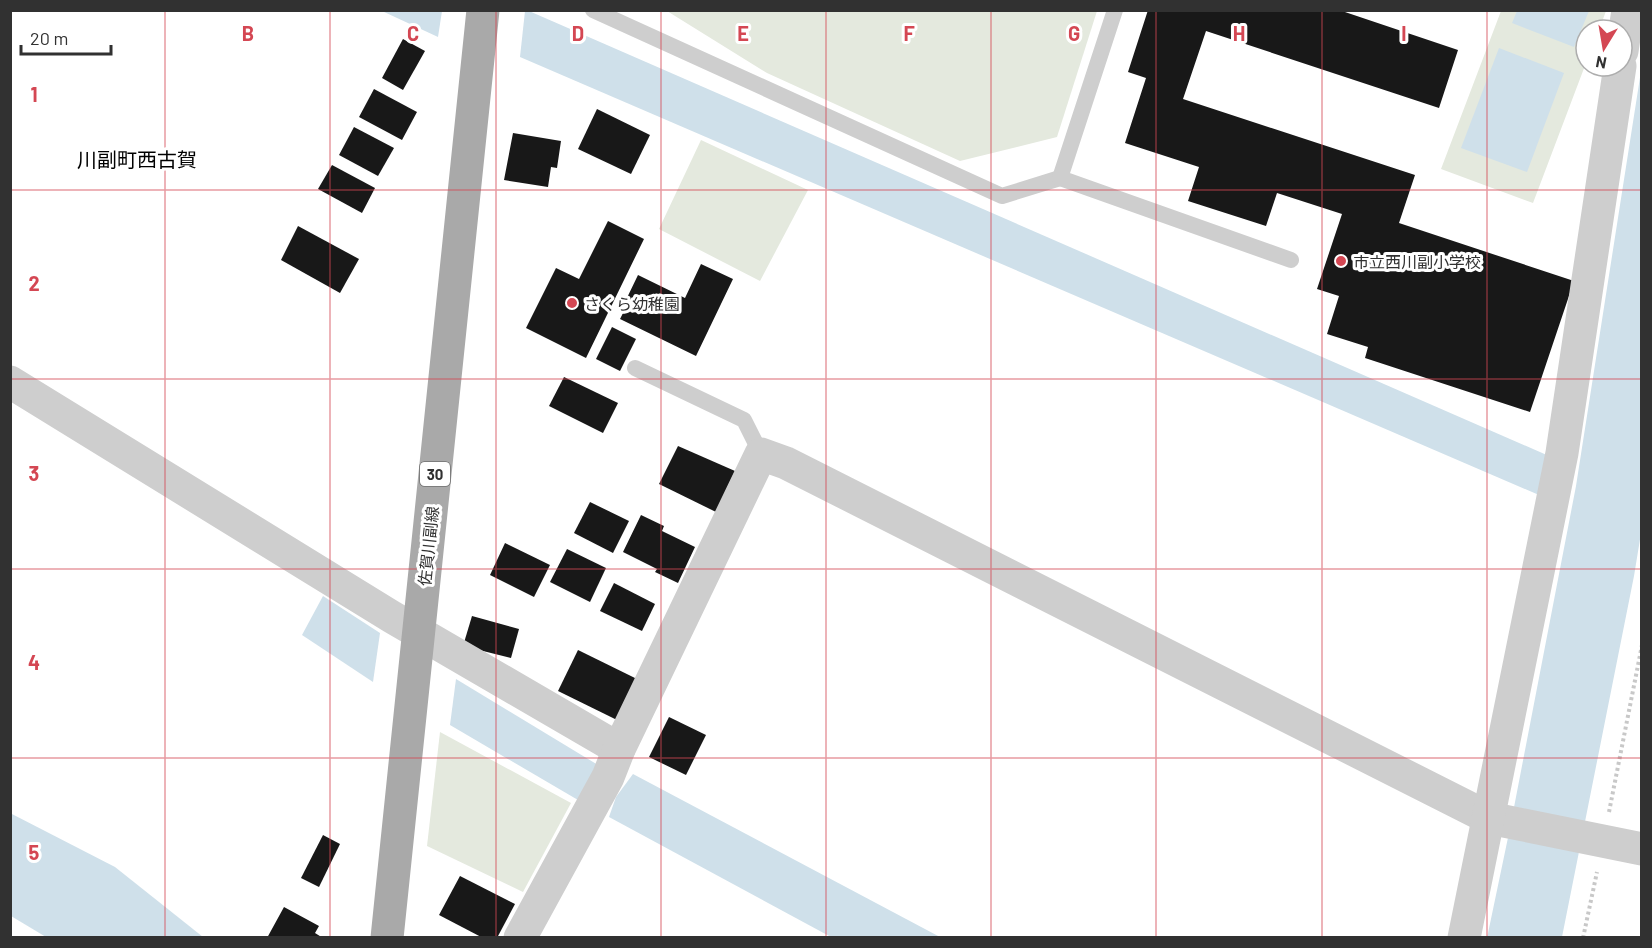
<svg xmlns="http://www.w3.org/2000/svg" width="1652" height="948" viewBox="0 0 1652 948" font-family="Barlow,'Noto Sans JP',sans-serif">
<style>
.green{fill:#e4e9de}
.water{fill:#cfe0ea}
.building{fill:#181818}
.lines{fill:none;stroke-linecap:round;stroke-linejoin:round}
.path{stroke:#c8c8c8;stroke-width:4;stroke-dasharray:3 3;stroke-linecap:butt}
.service{stroke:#cecece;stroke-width:16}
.minor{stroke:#cecece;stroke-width:33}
.primary{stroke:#a9a9a9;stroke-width:33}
.grid{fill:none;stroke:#d44753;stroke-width:1.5;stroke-opacity:0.55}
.poi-dot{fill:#d44753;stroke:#fff;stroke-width:2}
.labels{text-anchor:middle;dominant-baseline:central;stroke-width:6;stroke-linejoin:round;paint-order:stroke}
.shield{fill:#fff;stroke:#6f6f6f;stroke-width:1.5}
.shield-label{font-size:15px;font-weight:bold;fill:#313131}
.poi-label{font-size:16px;fill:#313131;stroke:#fff;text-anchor:start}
.street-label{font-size:16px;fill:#313131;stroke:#fff}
.quarter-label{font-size:20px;fill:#000;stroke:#fff}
.grid-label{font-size:20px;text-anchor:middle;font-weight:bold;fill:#d44753;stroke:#fff;stroke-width:6;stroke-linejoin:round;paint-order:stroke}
</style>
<rect width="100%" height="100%" fill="#fff"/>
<!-- green -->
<g class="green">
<path d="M 667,11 L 1097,11 L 1057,137 L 960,161 L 767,73 Z"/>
<path d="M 1501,11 L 1606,11 L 1599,30 L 1586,30 L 1586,63 L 1533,203 L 1441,169 Z"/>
<path d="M 701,140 L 808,190 L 760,281 L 659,229 Z"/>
<path d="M 440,732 L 571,803 L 523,892 L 427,846 Z"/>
</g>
<!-- water -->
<g class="water">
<path d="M 382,11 L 442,11 L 438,37 Z"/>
<path d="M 525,11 L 529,11 L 1549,456 L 1539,495 L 520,57 Z"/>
<path d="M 1517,11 L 1517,10 L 1589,11 L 1574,47 L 1512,23 Z"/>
<path d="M 1499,48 L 1564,73 L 1527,172 L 1461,148 Z"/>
<path d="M 1641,71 L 1642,527 L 1634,576 L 1562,937 L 1487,938 L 1510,828 L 1576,486 Z"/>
<path d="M 323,596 L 380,633 L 373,682 L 302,635 Z"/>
<path d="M 456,679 L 598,765 L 578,800 L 450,725 Z"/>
<path d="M 633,774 L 940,937 L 831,937 L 609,817 L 616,797 Z"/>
<path d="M 10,813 L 115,867 L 203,937 L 46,937 L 11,916 Z"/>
</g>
<!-- building -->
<g class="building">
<path d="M 1148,10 L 1339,10 L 1458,50 L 1439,108 L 1206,31 L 1183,99 L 1415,175 L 1399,223 L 1574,281 L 1530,412 L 1365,358 L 1368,347 L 1327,334 L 1339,296 L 1317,289 L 1342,214 L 1277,193 L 1266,226 L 1188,201 L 1199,167 L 1125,143 L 1146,78 L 1128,72 Z"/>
<path d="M 403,39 L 425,51 L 403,90 L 382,78 Z"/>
<path d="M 374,89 L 417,112 L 402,140 L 359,117 Z"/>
<path d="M 597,109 L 650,135 L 631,174 L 578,149 Z"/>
<path d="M 354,127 L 394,148 L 378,176 L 339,155 Z"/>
<path d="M 513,133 L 561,141 L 557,168 L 551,167 L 548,187 L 504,180 Z"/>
<path d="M 332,165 L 375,188 L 362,213 L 318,189 Z"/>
<path d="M 608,221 L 644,239 L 586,358 L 526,328 L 556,268 L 579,279 Z"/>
<path d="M 298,226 L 359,259 L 340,293 L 281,260 Z"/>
<path d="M 701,264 L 733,279 L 696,356 L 620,319 L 627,305 L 624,304 L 638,275 L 685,298 Z"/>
<path d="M 612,327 L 636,339 L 620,371 L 596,359 Z"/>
<path d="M 564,377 L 618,403 L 603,433 L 549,406 Z"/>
<path d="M 678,446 L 735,471 L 716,512 L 659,484 Z"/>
<path d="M 590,502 L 629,521 L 613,553 L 574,533 Z"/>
<path d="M 641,515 L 664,526 L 662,531 L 695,547 L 678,583 L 655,572 L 657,569 L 623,552 Z"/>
<path d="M 505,543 L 550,565 L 534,597 L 490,575 Z"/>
<path d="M 567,549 L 606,568 L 590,602 L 550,582 Z"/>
<path d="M 614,583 L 655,604 L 642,631 L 600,611 Z"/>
<path d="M 472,616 L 519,629 L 511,658 L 463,646 Z"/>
<path d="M 578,650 L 637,679 L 617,720 L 558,691 Z"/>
<path d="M 669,717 L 706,735 L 686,775 L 649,757 Z"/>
<path d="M 323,835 L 340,844 L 319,887 L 301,878 Z"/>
<path d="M 460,876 L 515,904 L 497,938 L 483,938 L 439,915 Z"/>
<path d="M 284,907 L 319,926 L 315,933 L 323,938 L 267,938 Z"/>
</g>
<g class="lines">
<!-- path -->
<g class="path">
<path d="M 1609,812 L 1642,645"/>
<path d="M 1583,938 L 1597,872"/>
</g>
<!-- service -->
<g class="service">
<path d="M 593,10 L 1002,196 L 1060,178"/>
<path d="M 1115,10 L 1060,178 L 1291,260"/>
<path d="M 635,368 L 744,420 L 761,454"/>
</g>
<!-- minor -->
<g class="minor">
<path d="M 1622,51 L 1628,10"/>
<path d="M 10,382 L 392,617 L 619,749"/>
<path d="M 520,938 L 608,777 L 619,749 L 761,454 L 786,463 L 1489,818 L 1642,849"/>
<path d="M 1464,938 L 1562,453 L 1620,66"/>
</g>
<!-- primary -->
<path class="primary" d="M 387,938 L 483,10"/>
</g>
<!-- grid -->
<path class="grid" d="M 165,10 L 165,938M 330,10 L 330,938M 496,10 L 496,938M 661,10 L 661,938M 826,10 L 826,938M 991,10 L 991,938M 1156,10 L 1156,938M 1322,10 L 1322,938M 1487,10 L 1487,938M 10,190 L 1642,190M 10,379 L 1642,379M 10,569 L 1642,569M 10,758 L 1642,758"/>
<!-- markers -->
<g class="poi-dot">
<circle cx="1341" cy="261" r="6"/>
<circle cx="572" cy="303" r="6"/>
</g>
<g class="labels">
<!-- shield labels -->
<rect class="shield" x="420" y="462" width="30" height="24" rx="4.5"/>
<g class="shield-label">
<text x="435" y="474">30</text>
</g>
<!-- poi labels -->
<g class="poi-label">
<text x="1353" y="261">市立西川副小学校</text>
<text x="584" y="303">さくら幼稚園</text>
</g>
<!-- street labels -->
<g class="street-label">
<text transform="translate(428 546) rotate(-84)">佐賀川副線</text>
</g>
<!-- quarter labels -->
<g class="quarter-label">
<text x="137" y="159">川副町西古賀</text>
</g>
</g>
<g class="grid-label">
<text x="248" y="41">B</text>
<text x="413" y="41">C</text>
<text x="578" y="41">D</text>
<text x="743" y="41">E</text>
<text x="909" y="41">F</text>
<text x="1074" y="41">G</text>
<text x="1239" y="41">H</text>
<text x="1404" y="41">I</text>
<text x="34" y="102">1</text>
<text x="34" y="291">2</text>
<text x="34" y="481">3</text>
<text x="34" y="670">4</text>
<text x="34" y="860">5</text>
</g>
<!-- border -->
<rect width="1652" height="948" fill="none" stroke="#313131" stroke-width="24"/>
<!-- north arrow -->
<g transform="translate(1604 48) rotate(191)"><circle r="28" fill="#ffffff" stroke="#adadad" stroke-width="1.5"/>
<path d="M0-4.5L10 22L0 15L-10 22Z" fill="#d44753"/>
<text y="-9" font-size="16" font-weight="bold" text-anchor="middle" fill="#313131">N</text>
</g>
<!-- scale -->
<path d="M21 45v9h90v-9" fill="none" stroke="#313131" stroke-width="3"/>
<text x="30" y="45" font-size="18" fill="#313131" stroke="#ffffff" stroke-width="4.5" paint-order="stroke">20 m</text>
</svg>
